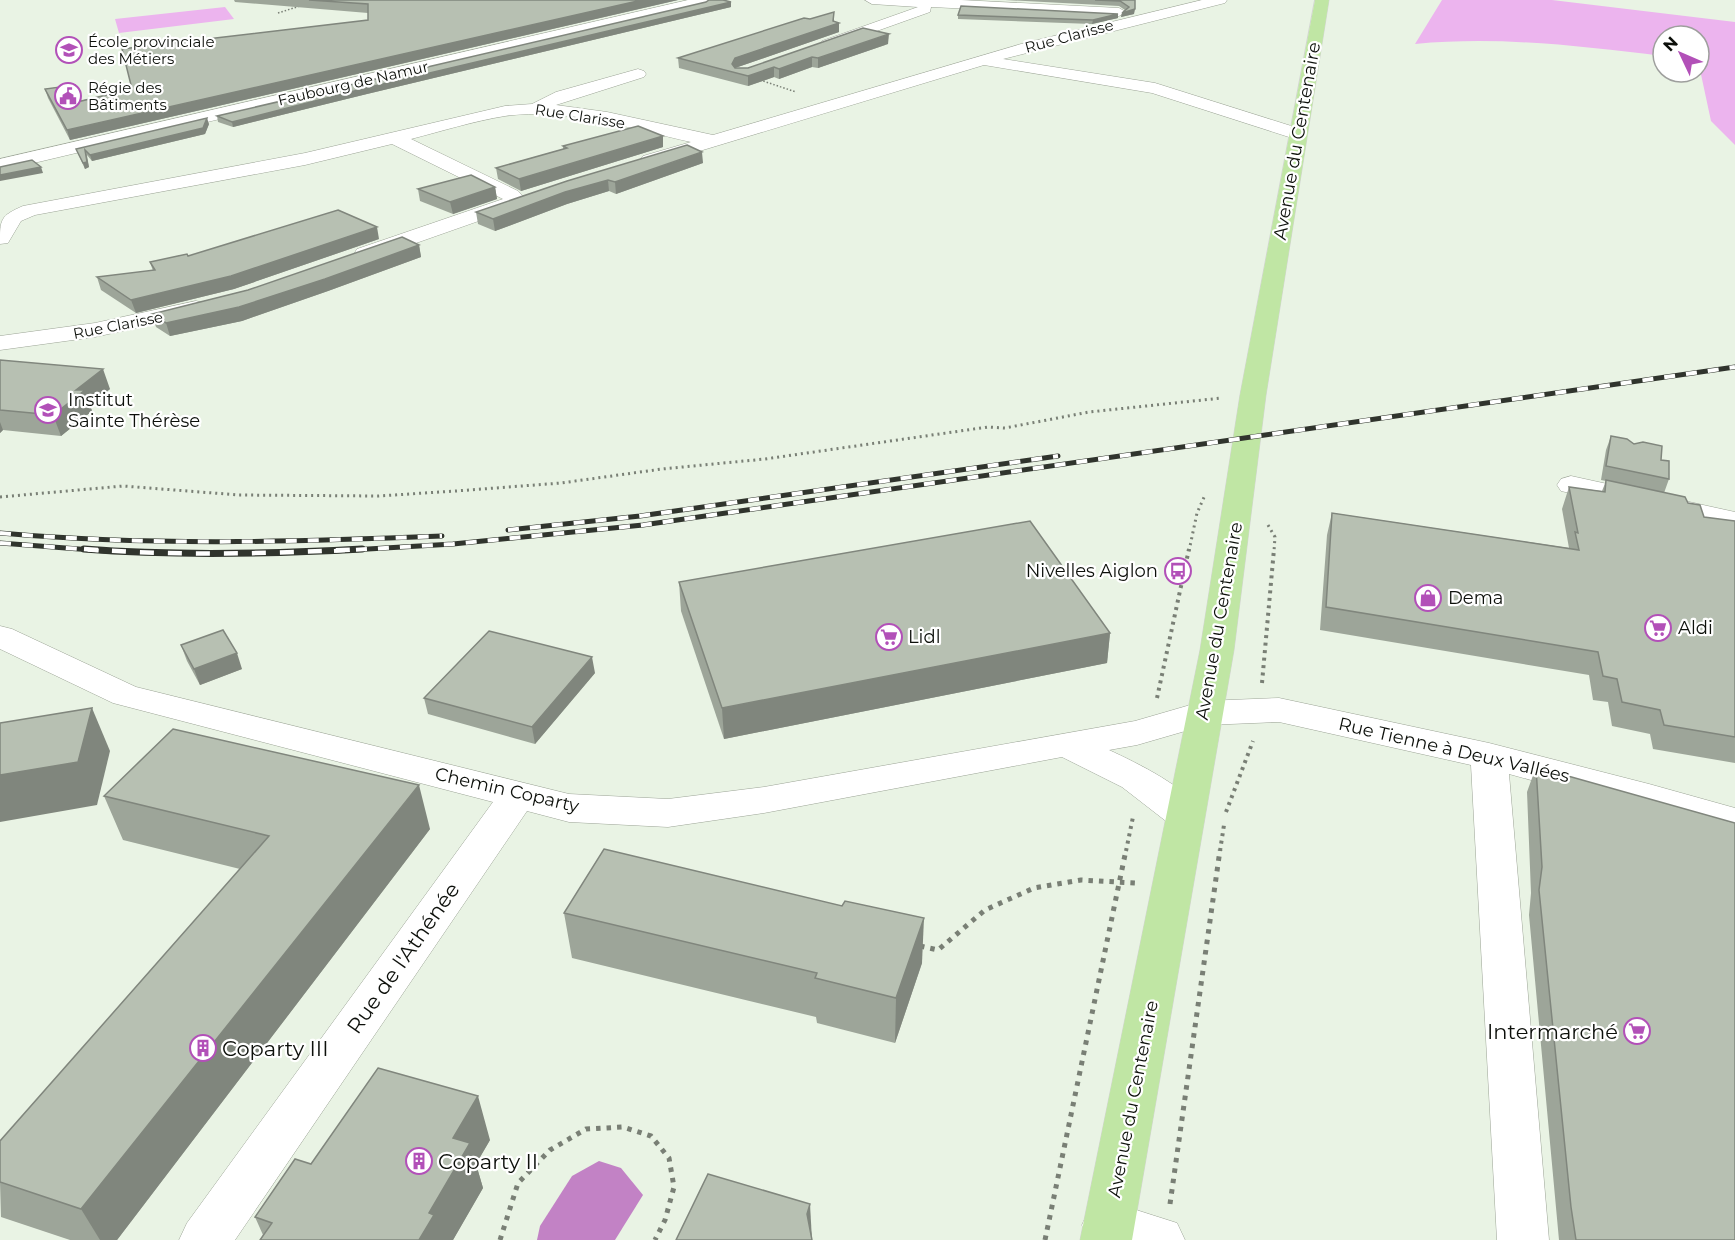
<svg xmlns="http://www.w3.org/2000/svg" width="1735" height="1240" viewBox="0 0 1735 1240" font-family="Montserrat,sans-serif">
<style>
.green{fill:#ecb4ee}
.water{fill:#c282c5}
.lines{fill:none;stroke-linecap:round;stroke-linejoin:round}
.minor-casing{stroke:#9ca496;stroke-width:1}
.major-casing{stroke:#d3d4d3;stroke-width:1}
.path-far3{stroke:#797f75;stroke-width:1.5;stroke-dasharray:1.5 2;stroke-linecap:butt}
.path-far2{stroke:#797f75;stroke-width:3;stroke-dasharray:2 4;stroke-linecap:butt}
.path-far1{stroke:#797f75;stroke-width:4;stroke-dasharray:3 4.5;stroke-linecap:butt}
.path{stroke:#797f75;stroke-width:5;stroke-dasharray:4.5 6;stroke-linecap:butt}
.minor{fill:#fff;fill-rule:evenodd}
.major{fill:#c0e6a4;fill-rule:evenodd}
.rail-far1-casing{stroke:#30342d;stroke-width:5}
.rail-casing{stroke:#30342d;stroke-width:7}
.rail-far1{stroke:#fff;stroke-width:4;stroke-dasharray:11;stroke-linecap:butt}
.rail{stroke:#fff;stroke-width:4.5;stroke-dasharray:14;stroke-linecap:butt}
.wall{fill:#9da599}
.shaded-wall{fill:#80867d}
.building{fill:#b7c0b2;stroke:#80867d;stroke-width:1.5}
.labels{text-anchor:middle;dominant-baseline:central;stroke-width:4.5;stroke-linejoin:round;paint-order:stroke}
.far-street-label{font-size:15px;fill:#0d100b;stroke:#fff}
.far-poi-label{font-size:15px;fill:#0d100b;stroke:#fff;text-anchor:start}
.street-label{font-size:18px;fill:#0d100b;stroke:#fff}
.poi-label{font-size:18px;fill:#0d100b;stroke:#fff;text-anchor:start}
.near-street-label{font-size:21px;fill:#0d100b;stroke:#fff}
.near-poi-label{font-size:21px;fill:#0d100b;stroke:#fff;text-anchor:start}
</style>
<rect width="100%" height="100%" fill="#e9f3e4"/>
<!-- green -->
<g class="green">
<path d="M 1442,0 L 1552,0 L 1735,22 L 1735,145 L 1711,121 L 1699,65 L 1699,36 L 1663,36 L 1663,56 C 1579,46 1499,36 1415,44 Z"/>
<path d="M 225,7 L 234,19 L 119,33 L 115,19 Z"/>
</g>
<!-- water -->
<path class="water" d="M 599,1161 L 621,1168 L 643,1195 L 615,1240 L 537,1240 L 540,1226 L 572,1176 Z"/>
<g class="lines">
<defs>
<g id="minor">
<path d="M 688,0 L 713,0 L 706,4 L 0,171 L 0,159 Z"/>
<path d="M 865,0 L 961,0 L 1119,8 L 1126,12 L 1119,16 L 931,7 L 930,12 L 832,47 L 822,47 L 819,44 L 822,41 L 918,7 L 872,4 Z"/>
<path d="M 1202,0 L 1227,0 L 1225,3 L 1003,59 L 1155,83 L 1304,130 L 1307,134 L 1304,138 L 1292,138 L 1152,93 L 984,65 L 650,166 L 643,164 L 640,160 L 643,156 L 691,142 C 632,129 567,107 505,116 C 474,121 442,131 411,139 L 518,191 L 527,201 L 524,205 L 365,261 L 357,259 L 354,254 L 357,249 L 503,199 L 392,144 L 305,165 L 35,215 L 21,221 L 8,243 L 0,244 C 0,219 0,216 23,206 L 305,153 L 505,106 L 532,104 L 556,92 L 638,69 L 644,71 L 646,74 L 644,77 L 556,105 L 607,112 L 713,135 L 1021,44 Z"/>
<path d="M 196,301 L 204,303 L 208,308 L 204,313 L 95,337 L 0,350 L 0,336 L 95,323 Z"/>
<path d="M 1571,476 L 1735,512 L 1735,530 L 1561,491 L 1557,485 L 1561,479 Z"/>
<path d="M 0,626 L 12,629 L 136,687 L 569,794 L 668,799 L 764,787 L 1135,721 L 1204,701 L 1279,698 L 1489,743 L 1649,784 L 1735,808 L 1735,836 L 1509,774 L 1549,1240 L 1497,1240 L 1471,765 L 1279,722 L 1206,725 L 1137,745 L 1109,750 C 1137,763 1189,788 1204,815 L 1199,825 L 1185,829 L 1171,825 L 1122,787 L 1062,757 L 764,813 L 668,827 L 569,822 L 527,811 L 235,1240 L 179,1240 L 187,1223 L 493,802 L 113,703 L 0,649 Z"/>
<path d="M 1108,1201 L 1177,1223 L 1185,1240 L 1089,1240 L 1082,1225 L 1090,1208 Z"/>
</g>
<path id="major" d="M 1315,0 L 1329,0 L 1266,395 L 1234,650 L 1132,1240 L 1080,1240 L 1200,650 L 1240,395 Z"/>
</defs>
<!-- minor casing -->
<use href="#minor" class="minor-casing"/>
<!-- major casing -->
<use href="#major" class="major-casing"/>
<!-- path-far3 -->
<g class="path-far3">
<path d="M 278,13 L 300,6"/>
<path d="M 760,80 L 796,92"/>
</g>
<!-- path-far2 -->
<g class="path-far2">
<path d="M 0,497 L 123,486 L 239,495 L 378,496 L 456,491 L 561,483 L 662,469 L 765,459 L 988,427 L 1005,428 L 1089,412 L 1222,398"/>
<path d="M 1268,525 L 1275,537 L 1274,551"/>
<path d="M 1189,551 L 1197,513 L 1205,495"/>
</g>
<!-- path-far1 -->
<g class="path-far1">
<path d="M 1262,683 L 1274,549"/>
<path d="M 1157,698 L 1189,549"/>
<path d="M 1226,812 L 1253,741"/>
<path d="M 1126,851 L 1133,817"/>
<path d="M 1220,851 L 1224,825"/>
</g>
<!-- path -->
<g class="path">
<path d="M 920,946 L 938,950 L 985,910 L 1034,888 L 1081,880 L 1135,883"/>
<path d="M 1170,1204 L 1220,850"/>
<path d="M 500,1240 L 518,1183 L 550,1150 L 586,1129 L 623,1127 L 651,1136 L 669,1158 L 674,1187 L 665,1220 L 655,1240"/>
<path d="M 1045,1240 L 1126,850"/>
</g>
<!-- minor -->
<use href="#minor" class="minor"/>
<!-- major -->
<use href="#major" class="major"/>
<defs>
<g id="rail-far1">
<path d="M 508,530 L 640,516 L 1058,456"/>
<path d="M 0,533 C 147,546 294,542 442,536"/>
<path d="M 0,543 L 105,551"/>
<path d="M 334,551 L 453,544 L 643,525 L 1735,367"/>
</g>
<path id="rail" d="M 84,549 C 176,556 269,554 362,549"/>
</defs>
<!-- rail-far1 casing -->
<use href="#rail-far1" class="rail-far1-casing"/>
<!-- rail casing -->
<use href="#rail" class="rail-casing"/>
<!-- rail-far1 -->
<use href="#rail-far1" class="rail-far1"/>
<!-- rail -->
<use href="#rail" class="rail"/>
</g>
<!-- wall -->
<g class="wall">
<path d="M 234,0 L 678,0 L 70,140 L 48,98 L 45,89 L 75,85 L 79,101 L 132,89 L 368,20 L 368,13 L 235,2 Z"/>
<path d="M 1005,0 L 1135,0 L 1134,14 L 1121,17 L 1122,13 L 1125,10 L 1119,6 Z"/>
<path d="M 731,2 L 731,7 L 367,94 L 233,127 L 218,122 L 217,116 Z"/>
<path d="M 1118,14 L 1118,18 L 1092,24 L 958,19 L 958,15 Z"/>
<path d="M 810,19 L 839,23 L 839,32 L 735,68 L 748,68 L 888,44 L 818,68 L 812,67 L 779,79 L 774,77 L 748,86 L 679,68 L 678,58 Z"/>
<path d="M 209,124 L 205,134 L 92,161 L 87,155 L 89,167 L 85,169 L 76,149 Z"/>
<path d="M 663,136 L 663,147 L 521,191 L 498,179 L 496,168 L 563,149 L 563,146 Z"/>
<path d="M 703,163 L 616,194 L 609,191 L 567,204 L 495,231 L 478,224 L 476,212 L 567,181 Z"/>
<path d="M 495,187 L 497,199 L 453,214 L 420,201 L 418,189 Z"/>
<path d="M 379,239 L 234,289 L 136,313 L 101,290 L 97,277 L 153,271 L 150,262 L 188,256 Z"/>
<path d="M 419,245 L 421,257 L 328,291 L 242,321 L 170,336 L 156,327 L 152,314 L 248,290 Z"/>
<path d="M 0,360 L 110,389 L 90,405 L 92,411 L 61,436 L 3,430 L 0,433 Z"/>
<path d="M 1611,436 L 1661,460 L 1669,479 L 1664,493 L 1688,503 L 1704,517 L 1735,521 L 1735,763 L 1653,749 L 1650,734 L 1612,726 L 1608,702 L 1593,700 L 1589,675 L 1320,630 L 1327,535 L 1332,513 L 1569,548 L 1562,509 L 1569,487 L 1602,491 L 1606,481 L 1601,480 L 1606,450 Z"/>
<path d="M 679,582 L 1110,633 L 1107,663 L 724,739 L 681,611 Z"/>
<path d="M 181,645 L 242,669 L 200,685 L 187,661 Z"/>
<path d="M 595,673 L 535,744 L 428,714 L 424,698 Z"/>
<path d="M 1536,767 L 1735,1240 L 1559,1240 L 1529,915 L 1531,893 L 1527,792 Z"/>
<path d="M 104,796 L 430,829 L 117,1240 L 70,1240 L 1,1217 L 0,1182 L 240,869 L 123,840 Z"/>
<path d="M 564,913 L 922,963 L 895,1043 L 817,1023 L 816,1017 L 572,958 Z"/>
<path d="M 490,1140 L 476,1164 L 483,1188 L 453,1240 L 260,1240 L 263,1235 L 255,1217 L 311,1164 Z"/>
</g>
<!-- shaded-wall -->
<g class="shaded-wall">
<path d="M 642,0 L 678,0 L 70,140 L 67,130 Z"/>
<path d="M 731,2 L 731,7 L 367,94 L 233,127 L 232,122 L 366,88 Z"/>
<path d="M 1135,9 L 1134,14 L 1121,17 L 1122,13 Z"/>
<path d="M 834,12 L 834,24 L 839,23 L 839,32 L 735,68 L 732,64 L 735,58 Z"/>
<path d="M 1118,14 L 1118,18 L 1092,24 L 1093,20 Z"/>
<path d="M 889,34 L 888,44 L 818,68 L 818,58 Z"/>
<path d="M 812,57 L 812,67 L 779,79 L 779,69 Z"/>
<path d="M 774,67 L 774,77 L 748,86 L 748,76 Z"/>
<path d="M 75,85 L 78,94 L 80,111 L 77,102 Z"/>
<path d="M 207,118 L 209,124 L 205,134 L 92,161 L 90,155 Z"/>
<path d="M 663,136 L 663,147 L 521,191 L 519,179 Z"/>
<path d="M 85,150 L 89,167 L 85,169 L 83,163 Z"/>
<path d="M 702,152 L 703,163 L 616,194 L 615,182 Z"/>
<path d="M 41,167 L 43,173 L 0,181 L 0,175 Z"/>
<path d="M 608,180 L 609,191 L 567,204 L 495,231 L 493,219 L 565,192 Z"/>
<path d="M 495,187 L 497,199 L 453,214 L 450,202 Z"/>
<path d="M 377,227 L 379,239 L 234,289 L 136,313 L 131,300 Z"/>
<path d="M 419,245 L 421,257 L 328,291 L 242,321 L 170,336 L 166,323 Z"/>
<path d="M 103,369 L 110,389 L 90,405 L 92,411 L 61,436 L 53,415 L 76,390 Z"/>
<path d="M 0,422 L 3,430 L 0,433 Z"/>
<path d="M 1110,633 L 1107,663 L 724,739 L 722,708 Z"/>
<path d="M 237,653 L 242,669 L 200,685 L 194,669 Z"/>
<path d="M 592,657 L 595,673 L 535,744 L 532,727 Z"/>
<path d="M 92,708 L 110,751 L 97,805 L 0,822 L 0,775 Z"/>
<path d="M 419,785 L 430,829 L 117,1240 L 100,1240 L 81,1209 Z"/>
<path d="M 924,918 L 922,963 L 895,1043 L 896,998 Z"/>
<path d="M 478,1096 L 490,1140 L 476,1164 L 483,1188 L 453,1240 L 419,1240 L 453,1138 Z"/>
<path d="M 810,1204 L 812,1240 L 807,1214 Z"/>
</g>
<!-- building -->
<g class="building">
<path d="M 309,0 L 642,0 L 67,130 L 45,89 L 75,85 L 77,102 L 132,89 L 122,49 L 368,20 L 368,4 Z"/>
<path d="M 709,0 L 723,0 L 731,2 L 366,88 L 232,122 L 217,116 L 706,2 Z"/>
<path d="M 1095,0 L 1135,0 L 1135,9 L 1122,13 L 1129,7 L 1120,1 Z"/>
<path d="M 961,6 L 1118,14 L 1093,20 L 958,15 Z"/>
<path d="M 834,12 L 833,21 L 839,23 L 735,58 L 732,64 L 735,68 L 748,68 L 863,28 L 889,34 L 818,58 L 812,57 L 779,69 L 774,67 L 748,76 L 678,58 L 804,18 L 810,19 Z"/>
<path d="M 207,118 L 203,128 L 90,155 L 85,150 L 87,162 L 83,163 L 76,149 Z"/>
<path d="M 638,126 L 663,136 L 519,179 L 496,168 L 567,148 L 563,146 Z"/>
<path d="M 687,145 L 702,152 L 615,182 L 608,180 L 565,192 L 493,219 L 476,212 L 567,181 Z"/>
<path d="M 32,160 L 41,167 L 0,175 L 0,167 Z"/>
<path d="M 471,175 L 495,187 L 450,202 L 418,189 Z"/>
<path d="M 338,210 L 377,227 L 231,276 L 131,300 L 97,277 L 155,270 L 150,262 L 187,254 L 188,256 Z"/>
<path d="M 402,237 L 419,245 L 325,279 L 239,307 L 166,323 L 152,314 L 248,290 Z"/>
<path d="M 0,360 L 103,369 L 76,390 L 85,390 L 53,415 L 0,410 Z"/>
<path d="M 1611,436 L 1627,439 L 1634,444 L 1643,442 L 1662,446 L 1661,460 L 1669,461 L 1669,479 L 1606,466 Z"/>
<path d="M 1606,480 L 1685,497 L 1688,503 L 1700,505 L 1704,517 L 1735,521 L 1735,737 L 1664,725 L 1660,710 L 1622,702 L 1617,679 L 1603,676 L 1598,652 L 1326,607 L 1332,513 L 1579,550 L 1575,532 L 1578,533 L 1569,487 L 1605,492 Z"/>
<path d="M 1030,521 L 1110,633 L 722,708 L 679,582 Z"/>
<path d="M 223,630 L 237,653 L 194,669 L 181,645 Z"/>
<path d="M 489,631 L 592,657 L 532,727 L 424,698 Z"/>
<path d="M 92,708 L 78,762 L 0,775 L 0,723 Z"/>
<path d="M 173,729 L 419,785 L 81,1209 L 0,1182 L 0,1141 L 269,836 L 104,796 Z"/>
<path d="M 1536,767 L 1735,823 L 1735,1240 L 1576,1240 L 1571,1207 L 1539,890 L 1542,867 Z"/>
<path d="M 604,849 L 842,906 L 845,901 L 924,918 L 896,998 L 815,978 L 817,973 L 564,913 Z"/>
<path d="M 378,1068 L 478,1096 L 453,1138 L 470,1143 L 429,1213 L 434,1215 L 419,1240 L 260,1240 L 272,1223 L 255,1217 L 295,1159 L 311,1164 Z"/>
<path d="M 708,1174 L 810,1204 L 807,1214 L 812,1240 L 676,1240 Z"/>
</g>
<!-- icons -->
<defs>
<symbol id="school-ring" viewBox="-11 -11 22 22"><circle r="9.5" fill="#fff" stroke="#b250b8" stroke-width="1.5"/><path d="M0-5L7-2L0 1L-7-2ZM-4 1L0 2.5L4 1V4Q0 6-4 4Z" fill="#b250b8"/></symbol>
<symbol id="civic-ring" viewBox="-11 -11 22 22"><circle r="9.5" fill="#fff" stroke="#b250b8" stroke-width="1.5"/><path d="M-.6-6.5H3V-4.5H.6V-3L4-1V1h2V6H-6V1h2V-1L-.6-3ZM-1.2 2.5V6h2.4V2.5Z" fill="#b250b8"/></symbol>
<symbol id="bus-ring" viewBox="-11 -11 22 22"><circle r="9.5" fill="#fff" stroke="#b250b8" stroke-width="1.5"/><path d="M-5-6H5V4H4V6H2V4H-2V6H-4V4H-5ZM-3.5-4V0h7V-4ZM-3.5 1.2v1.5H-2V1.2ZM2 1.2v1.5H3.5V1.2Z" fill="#b250b8"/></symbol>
<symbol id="shop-ring" viewBox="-11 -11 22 22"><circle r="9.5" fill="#fff" stroke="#b250b8" stroke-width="1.5"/><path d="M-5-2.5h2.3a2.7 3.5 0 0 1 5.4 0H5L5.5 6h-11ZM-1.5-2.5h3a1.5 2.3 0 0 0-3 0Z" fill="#b250b8"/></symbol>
<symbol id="supermarket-ring" viewBox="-11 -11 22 22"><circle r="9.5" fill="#fff" stroke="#b250b8" stroke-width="1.5"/><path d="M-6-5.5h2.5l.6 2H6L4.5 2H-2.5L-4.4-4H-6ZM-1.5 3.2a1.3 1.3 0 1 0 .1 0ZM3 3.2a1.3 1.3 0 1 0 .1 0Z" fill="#b250b8"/></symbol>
<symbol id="building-ring" viewBox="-11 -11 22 22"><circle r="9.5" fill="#fff" stroke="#b250b8" stroke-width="1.5"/><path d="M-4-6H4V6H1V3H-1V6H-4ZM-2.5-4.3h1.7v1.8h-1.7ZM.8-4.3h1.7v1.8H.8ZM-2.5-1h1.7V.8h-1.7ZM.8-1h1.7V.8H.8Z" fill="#b250b8"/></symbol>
</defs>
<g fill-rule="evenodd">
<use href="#school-ring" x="54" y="35" width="30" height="30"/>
<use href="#civic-ring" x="53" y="81" width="30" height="30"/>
<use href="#school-ring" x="33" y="395" width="30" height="30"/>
<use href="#bus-ring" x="1163" y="556" width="30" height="30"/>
<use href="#shop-ring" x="1413" y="583" width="30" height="30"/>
<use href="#supermarket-ring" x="1643" y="613" width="30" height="30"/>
<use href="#supermarket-ring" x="874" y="622" width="30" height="30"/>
<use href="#supermarket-ring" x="1622" y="1016" width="30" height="30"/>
<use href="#building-ring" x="188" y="1033" width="30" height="30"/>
<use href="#building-ring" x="404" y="1146" width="30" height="30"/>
</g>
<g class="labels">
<!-- far-street labels -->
<g class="far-street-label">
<text transform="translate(1069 36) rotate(-15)">Rue Clarisse</text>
<text transform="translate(353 83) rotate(-13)">Faubourg de Namur</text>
<text transform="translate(580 116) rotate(9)">Rue Clarisse</text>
<text transform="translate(118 325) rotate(-11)">Rue Clarisse</text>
</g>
<!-- far-poi labels -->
<g class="far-poi-label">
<text x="88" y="41">École provinciale<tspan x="88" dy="17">des Métiers</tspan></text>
<text x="88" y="87">Régie des<tspan x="88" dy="17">Bâtiments</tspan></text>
</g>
<!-- street labels -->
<g class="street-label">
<text transform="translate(1297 141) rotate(-80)">Avenue du Centenaire</text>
<text transform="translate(1219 621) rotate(-80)">Avenue du Centenaire</text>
<text transform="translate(1454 750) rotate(13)">Rue Tienne à Deux Vallées</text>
<text transform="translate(507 790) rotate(13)">Chemin Coparty</text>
<text transform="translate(1133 1099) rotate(-79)">Avenue du Centenaire</text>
</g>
<!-- poi labels -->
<g class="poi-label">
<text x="68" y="400">Institut<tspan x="68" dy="21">Sainte Thérèse</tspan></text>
<text x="1158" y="571" text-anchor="end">Nivelles Aiglon</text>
<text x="1448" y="598">Dema</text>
<text x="1678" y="628">Aldi</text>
<text x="908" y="637">Lidl</text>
</g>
<!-- near-street labels -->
<g class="near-street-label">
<text transform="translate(403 958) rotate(-55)">Rue de l'Athénée</text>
</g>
<!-- near-poi labels -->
<g class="near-poi-label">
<text x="1618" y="1031" text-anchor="end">Intermarché</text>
<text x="222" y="1048">Coparty III</text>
<text x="438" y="1161">Coparty II</text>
</g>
</g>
<!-- north arrow -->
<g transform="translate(1681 54) rotate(314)"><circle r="28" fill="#ffffff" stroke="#9e9f9d" stroke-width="1.5"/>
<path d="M0-4.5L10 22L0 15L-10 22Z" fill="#b250b8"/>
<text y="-9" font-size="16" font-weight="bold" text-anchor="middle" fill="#0d100b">N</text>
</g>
</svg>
